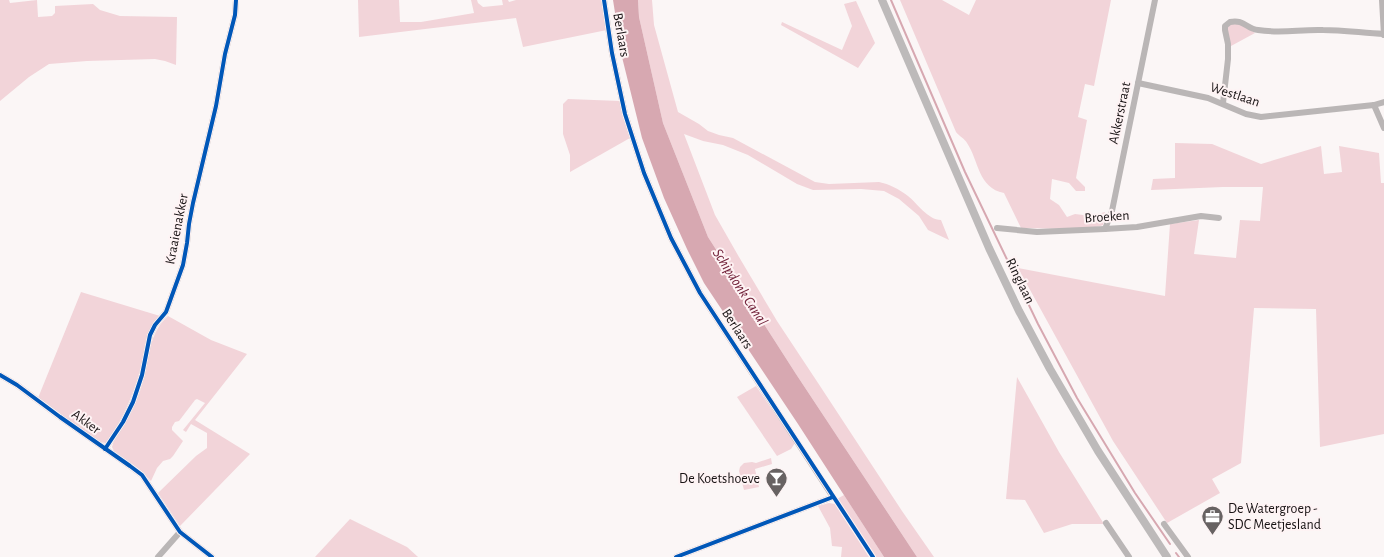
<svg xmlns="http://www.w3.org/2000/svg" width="1384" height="557" viewBox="0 0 1384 557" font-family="'Alegreya Sans',sans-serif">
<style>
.green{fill:#f2d4d9}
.water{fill:#d7a8b1}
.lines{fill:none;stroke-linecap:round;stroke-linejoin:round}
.stream{stroke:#d7a8b1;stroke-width:2}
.minor{stroke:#bab6b6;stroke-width:6}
.major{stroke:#bdbaba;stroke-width:8}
.cycleway-casing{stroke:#fef3f4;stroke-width:6}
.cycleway{stroke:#0057b8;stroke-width:4}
.labels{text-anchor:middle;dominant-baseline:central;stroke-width:4;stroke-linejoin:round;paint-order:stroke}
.street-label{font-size:14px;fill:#171213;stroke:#fef3f4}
.poi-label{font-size:14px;fill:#171213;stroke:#fef3f4;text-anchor:end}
.water-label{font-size:15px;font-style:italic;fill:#712139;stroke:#fef3f4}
</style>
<rect width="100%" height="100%" fill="#fbf6f6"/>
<!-- green -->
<g class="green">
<path d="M 0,0 L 9,0 L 10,3 L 37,0 L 38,17 L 52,16 L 55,13 L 55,6 L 93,4 L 100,10 L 120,16 L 177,17 L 176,65 L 165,61 L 155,59 L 87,61 L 49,64 L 29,77 L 0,101 Z"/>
<path d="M 358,0 L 399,0 L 400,22 L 421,22 L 474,13 L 471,0 L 477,0 L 478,3 L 483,7 L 503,5 L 502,0 L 508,0 L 509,2 L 516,0 L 602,0 L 607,30 L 523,47 L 516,18 L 359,37 Z"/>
<path d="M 638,0 L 652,0 L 654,25 L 678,112 L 699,124 L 708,131 L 719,135 L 733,138 L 815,182 L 829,184 L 879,182 C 889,184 899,189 908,196 C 917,203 928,220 941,220 L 949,240 L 928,230 L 919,216 L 899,199 L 884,191 L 861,189 L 813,190 L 797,184 L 748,155 L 723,145 L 703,141 L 684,134 L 715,215 L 739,257 L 777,321 L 822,389 L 902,511 L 934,557 L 917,557 L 796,374 L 708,237 L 663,123 L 639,17 Z"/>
<path d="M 900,0 L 942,0 L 969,15 L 976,0 L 1111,0 L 1094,86 L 1085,84 L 1078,117 L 1087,120 L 1076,178 L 1085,187 L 1085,191 L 1076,191 L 1069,183 L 1052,179 L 1050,199 L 1059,205 L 1067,217 L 1075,214 L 1091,216 L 1105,212 L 1103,225 C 1092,231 1037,228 1021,228 L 1004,193 C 978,188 979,161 967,143 C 965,139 959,136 956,132 Z"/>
<path d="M 856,1 L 875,43 L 858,68 L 781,25 L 782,22 L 842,50 L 852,26 L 844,4 Z"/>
<path d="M 1230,24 L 1243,24 L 1255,33 L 1231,46 C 1229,39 1224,30 1230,24 Z"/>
<path d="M 568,99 L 620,101 L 630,138 L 570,172 L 570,155 L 563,134 L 563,104 Z"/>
<path d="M 1175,143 L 1212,144 L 1261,164 L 1321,146 L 1324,174 L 1342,172 L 1339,146 L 1379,153 L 1381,183 L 1384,183 L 1384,434 L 1320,447 L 1316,309 L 1254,308 L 1241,463 L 1212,479 L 1220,493 L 1167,523 L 1113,441 L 1018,268 L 1165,296 L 1170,224 L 1199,220 L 1194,254 L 1236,258 L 1240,220 L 1260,221 L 1263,187 L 1223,187 L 1151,190 L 1153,179 L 1175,178 Z"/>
<path d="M 81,292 L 160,316 C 142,335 147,347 140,370 C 133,396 122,421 106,443 L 99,442 L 38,398 Z"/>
<path d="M 168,316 L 211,340 L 247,354 L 195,420 L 250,454 L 180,526 L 158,493 L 196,456 L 207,448 L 207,433 L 191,424 L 186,432 L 183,430 L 205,403 L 197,399 L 195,400 L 179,421 L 175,422 L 172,427 L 172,430 L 183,441 L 173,456 L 170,459 L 163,461 L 157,468 L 151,481 L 139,469 L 114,451 L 112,447 C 115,433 127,422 133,409 C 138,398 142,386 145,374 C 149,353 151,331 168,316 Z"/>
<path d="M 1017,377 L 1059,452 L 1104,524 L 1072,524 L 1044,533 L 1025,500 L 1006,499 Z"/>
<path d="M 756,386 L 795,443 L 791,449 L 777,456 L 737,397 Z"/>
<path d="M 771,458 L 772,464 L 755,469 L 759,487 L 744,490 L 739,471 L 740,467 L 744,463 L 752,462 L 756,463 Z"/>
<path d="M 844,495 L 884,557 L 875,557 L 837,499 Z"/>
<path d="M 829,503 L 835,504 L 869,557 L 841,557 L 842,547 L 832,546 L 830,528 L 818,506 Z"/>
<path d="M 350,519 L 407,547 L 418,557 L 315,557 Z"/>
</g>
<!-- water -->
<path class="water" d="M 613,0 L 638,0 L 639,17 L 663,123 L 708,237 L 796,374 L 917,557 L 884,557 L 798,424 L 704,283 L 687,249 L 664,198 L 642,138 L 622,57 Z"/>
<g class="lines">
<!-- stream -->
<g class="stream">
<path d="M 891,0 L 965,172 L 1038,324 L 1077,398 L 1135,493 L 1170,544"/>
<path d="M 1176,553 L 1179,557"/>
</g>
<!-- minor -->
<g class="minor">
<path d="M 604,0 L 612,53 L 625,114 L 644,173 L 671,238 L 700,293 L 833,497 L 676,557"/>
<path d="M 1382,0 L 1384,35"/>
<path d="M 1138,83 L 1208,98 L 1246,114 L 1261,117 L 1374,105 L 1384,102"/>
<path d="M 1223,103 L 1228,59 L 1228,44 L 1225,30 L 1225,26 L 1230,22 C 1244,19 1247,29 1258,30 C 1281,34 1301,29 1323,30 C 1343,30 1363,33 1384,34"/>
<path d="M 1374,105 L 1384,128"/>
<path d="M 997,228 L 1037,232 L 1105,229 L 1137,227 L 1201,216 L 1219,218"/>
<path d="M 1105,229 L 1112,211 L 1155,0"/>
<path d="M 0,375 L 17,385 L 60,417 L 130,466 L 142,475 L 180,532 L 212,557"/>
<path d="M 105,449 L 123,422 L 133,402 L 142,375 L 150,335 L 155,325 L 166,312 L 183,265 L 187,243 L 189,224 L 193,203 L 216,106 L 225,54 L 235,15 L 236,0"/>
<path d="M 1106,523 L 1129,557"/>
<path d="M 1164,524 L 1188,557"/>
<path d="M 158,557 L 180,532"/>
</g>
<!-- major -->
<path class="major" d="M 882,0 L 989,248 L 1019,311 L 1050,369 L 1098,451 L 1167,557"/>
<defs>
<g id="cycleway">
<path d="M 604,0 L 612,53 L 625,114 L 644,173 L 671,238 L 700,293 L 873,557"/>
<path d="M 0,375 L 17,385 L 60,417 L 130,466 L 142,475 L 180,532 L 212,557"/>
<path d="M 105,449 L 123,422 L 133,402 L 142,375 L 150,335 L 155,325 L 166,312 L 183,265 L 187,243 L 189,224 L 193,203 L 216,106 L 225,54 L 235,15 L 236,0"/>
<path d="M 676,557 L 833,497"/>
</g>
</defs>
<!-- cycleway casing -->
<use href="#cycleway" class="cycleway-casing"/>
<!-- cycleway -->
<use href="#cycleway" class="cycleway"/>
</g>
<!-- icons -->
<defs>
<symbol id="bar-pin" viewBox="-11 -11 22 30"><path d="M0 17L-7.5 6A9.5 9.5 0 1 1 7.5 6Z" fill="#676262" stroke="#fef3f4"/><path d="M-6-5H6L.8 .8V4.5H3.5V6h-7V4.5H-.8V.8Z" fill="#fff"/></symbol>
<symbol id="office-pin" viewBox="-11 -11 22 30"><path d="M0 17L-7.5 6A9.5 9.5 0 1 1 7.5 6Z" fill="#676262" stroke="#fef3f4"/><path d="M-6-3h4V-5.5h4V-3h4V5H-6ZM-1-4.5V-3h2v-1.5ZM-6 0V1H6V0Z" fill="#fff"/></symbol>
</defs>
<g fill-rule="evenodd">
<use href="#bar-pin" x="764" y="466" width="25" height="34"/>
<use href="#office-pin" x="1200" y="504" width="25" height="34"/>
</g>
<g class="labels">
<!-- street labels -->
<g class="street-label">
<text transform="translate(621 35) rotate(80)">Berlaars</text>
<text transform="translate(1235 95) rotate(18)">Westlaan</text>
<text transform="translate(1120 113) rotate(-78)">Akkerstraat</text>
<text transform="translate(1107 217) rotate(-4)">Broeken</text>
<text transform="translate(177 229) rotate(-79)">Kraaienakker</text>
<text transform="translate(1020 281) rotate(64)">Ringlaan</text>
<text transform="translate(737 329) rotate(57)">Berlaars</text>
<text transform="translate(86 422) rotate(36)">Akker</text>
</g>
<!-- poi labels -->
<g class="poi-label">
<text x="760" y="479">De Koetshoeve</text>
<text x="1228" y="509" text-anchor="start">De Watergroep -<tspan x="1228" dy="16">SDC Meetjesland</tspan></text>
</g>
<!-- water labels -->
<g class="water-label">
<text transform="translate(740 287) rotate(57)">Schipdonk Canal</text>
</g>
</g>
</svg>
